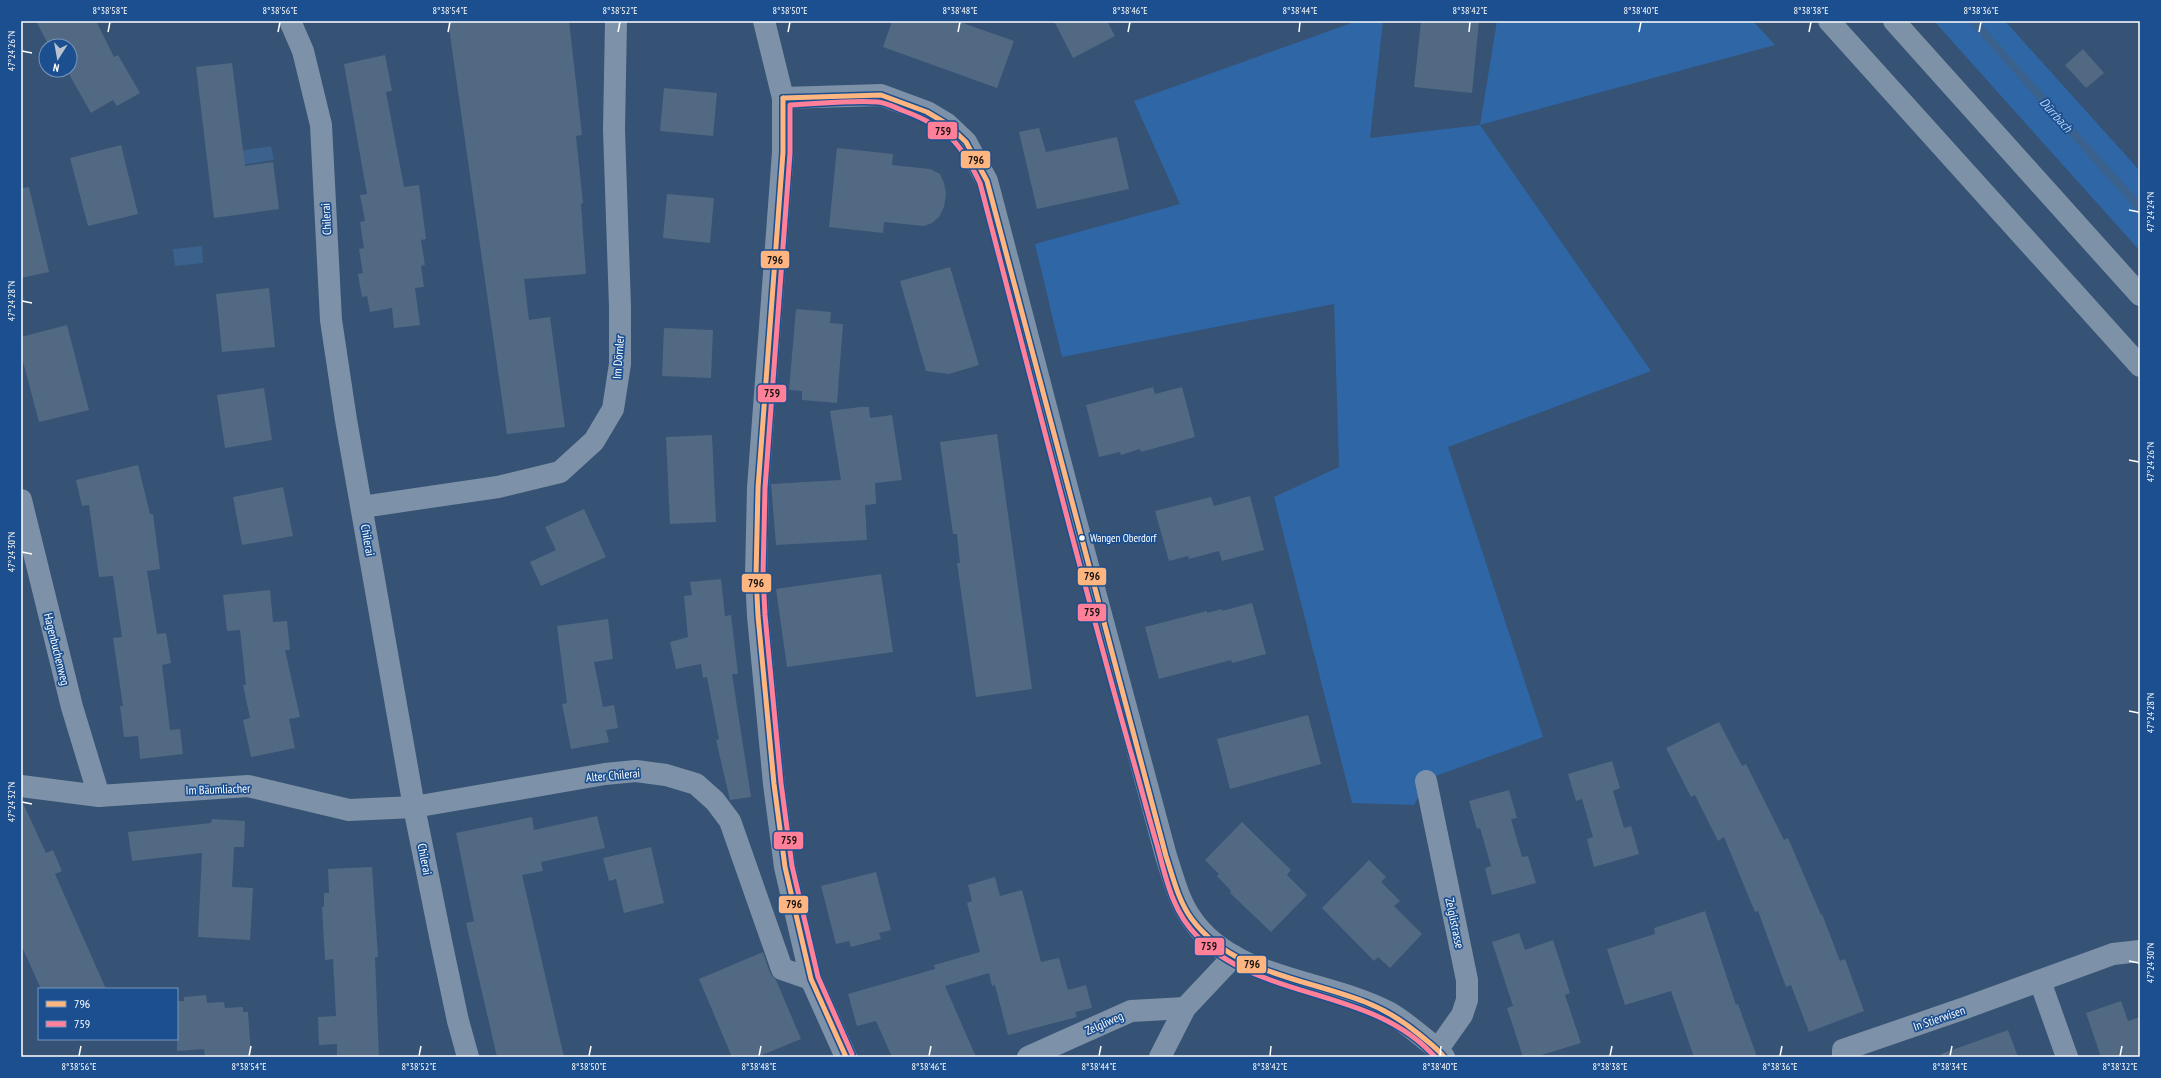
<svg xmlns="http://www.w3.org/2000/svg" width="2161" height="1078" viewBox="0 0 2161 1078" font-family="'PT Sans Narrow',sans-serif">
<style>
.green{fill:#2f66a5}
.water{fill:#3b618d}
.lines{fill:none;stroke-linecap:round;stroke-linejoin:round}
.stream{stroke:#3b618d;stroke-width:8}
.building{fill:#526984}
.minor{stroke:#7d92a8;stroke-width:22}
.highway{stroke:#7e92a7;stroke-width:22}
.bus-1-casing{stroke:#1b4f8f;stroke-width:8}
.bus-2-casing{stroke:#1b4f8f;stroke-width:8}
.bus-1{stroke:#ffb580;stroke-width:5}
.bus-2{stroke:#ff8098;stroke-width:5}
.ticks{fill:none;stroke:#fff;stroke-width:1.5}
.bus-dot{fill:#fff;stroke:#1b4f8f;stroke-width:1.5}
.labels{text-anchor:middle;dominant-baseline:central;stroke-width:3.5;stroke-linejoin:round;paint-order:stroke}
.bus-label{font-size:11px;fill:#fff;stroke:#1b4f8f;text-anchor:start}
.street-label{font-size:12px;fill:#fff;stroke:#1b4f8f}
.water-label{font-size:13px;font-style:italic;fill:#b5d3f5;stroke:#1b4f8f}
.line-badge{stroke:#1b4f8f;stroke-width:1.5}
.pale-badge-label{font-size:11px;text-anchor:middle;font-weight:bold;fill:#111}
.neatline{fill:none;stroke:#fff;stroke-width:1.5}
.ticks-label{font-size:10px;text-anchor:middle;fill:#fff}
</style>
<rect width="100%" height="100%" fill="#365274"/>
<!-- green -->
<g class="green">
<path d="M 1357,21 L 1383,21 L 1370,138 L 1480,125 L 1497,21 L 1753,21 L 1775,45 L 1480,125 L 1651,371 L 1448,447 L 1543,737 L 1419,782 L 1421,792 L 1414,805 L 1352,803 L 1274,497 L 1339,467 L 1334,304 L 1062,357 L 1035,244 L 1180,204 L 1134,101 Z"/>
<path d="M 1934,21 L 2005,21 L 2140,171 L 2140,251 Z"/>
</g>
<!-- water -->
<g class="water">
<path d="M 271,146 L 274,160 L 241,165 L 239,151 Z"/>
<path d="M 202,246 L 203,263 L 175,266 L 173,249 Z"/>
</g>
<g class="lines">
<!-- stream -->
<path class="stream" d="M 1973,21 L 2140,208"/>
</g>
<!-- building -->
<g class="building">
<path d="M 36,21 L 96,21 L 114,57 L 118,55 L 140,93 L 117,106 L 113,100 L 91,113 L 70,76 L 70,46 L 49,46 Z"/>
<path d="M 448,21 L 569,21 L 582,135 L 576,136 L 583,203 L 581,204 L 586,274 L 524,279 L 529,320 L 550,317 L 565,427 L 507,434 Z"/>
<path d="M 892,21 L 957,21 L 1014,41 L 997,88 L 883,47 Z"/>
<path d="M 1054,21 L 1107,21 L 1115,36 L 1073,58 Z"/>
<path d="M 1421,21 L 1479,21 L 1472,93 L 1414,87 Z"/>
<path d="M 2083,49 L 2104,73 L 2086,88 L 2065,65 Z"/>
<path d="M 385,55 L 392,91 L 386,92 L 404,187 L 419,185 L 426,239 L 421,240 L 425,265 L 421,266 L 424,287 L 415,288 L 420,325 L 394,328 L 392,308 L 370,312 L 367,296 L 362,297 L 358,274 L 363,273 L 359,249 L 364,248 L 360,222 L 365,221 L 360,195 L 367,194 L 344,64 Z"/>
<path d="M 232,63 L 245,166 L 273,162 L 279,209 L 214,218 L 196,67 Z"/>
<path d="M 664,88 L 717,93 L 713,136 L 660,131 Z"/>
<path d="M 1039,128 L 1046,152 L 1117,137 L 1129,189 L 1037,209 L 1019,132 Z"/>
<path d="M 121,145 L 138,214 L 88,226 L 70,158 Z"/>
<path d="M 837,148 L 893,154 L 892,165 L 930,169 L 940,174 L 944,183 L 946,194 L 944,207 L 939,217 L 932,223 L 924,226 L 884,222 L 883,233 L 829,227 Z"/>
<path d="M 29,187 L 49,272 L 21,278 L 21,188 Z"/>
<path d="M 667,194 L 714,198 L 710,243 L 663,238 Z"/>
<path d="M 950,267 L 979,365 L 949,374 L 926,371 L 900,281 Z"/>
<path d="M 269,288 L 275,347 L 222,352 L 216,294 Z"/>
<path d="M 796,309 L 831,312 L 830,323 L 843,324 L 837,403 L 802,400 L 802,391 L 789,390 Z"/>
<path d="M 67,325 L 89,410 L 39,422 L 21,354 L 21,337 Z"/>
<path d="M 664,328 L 713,330 L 711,378 L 662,376 Z"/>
<path d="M 1153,387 L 1155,394 L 1182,387 L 1195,437 L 1141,452 L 1140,449 L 1121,455 L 1120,452 L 1099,457 L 1086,405 Z"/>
<path d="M 264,388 L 272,440 L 225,448 L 217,395 Z"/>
<path d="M 860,407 L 869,407 L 870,418 L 892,415 L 902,480 L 875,483 L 876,504 L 865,505 L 867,540 L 776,545 L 771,484 L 841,480 L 830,411 Z"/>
<path d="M 997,434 L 1032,689 L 976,697 L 957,563 L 960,563 L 957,534 L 953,534 L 940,442 Z"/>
<path d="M 712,435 L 716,522 L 670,524 L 666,437 Z"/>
<path d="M 138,465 L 150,514 L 153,514 L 160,569 L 147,571 L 157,634 L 166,633 L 171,663 L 162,665 L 170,730 L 180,729 L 183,754 L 140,759 L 138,736 L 124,737 L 120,706 L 123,706 L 113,638 L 122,637 L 113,576 L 99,577 L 89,505 L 82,506 L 76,480 Z"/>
<path d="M 283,487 L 293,536 L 242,545 L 233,497 Z"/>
<path d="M 1250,496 L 1264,550 L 1222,561 L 1219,551 L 1189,559 L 1188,556 L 1169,561 L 1155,511 L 1211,497 L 1214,506 Z"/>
<path d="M 584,509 L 606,557 L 541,586 L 530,562 L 556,550 L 545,527 Z"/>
<path d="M 881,574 L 893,652 L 787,667 L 776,589 Z"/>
<path d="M 721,579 L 725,616 L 731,615 L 738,674 L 732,674 L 751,797 L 730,800 L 716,740 L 719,739 L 707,677 L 703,678 L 701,664 L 676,669 L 670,642 L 688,637 L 684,596 L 692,595 L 690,582 Z"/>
<path d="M 270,590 L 273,622 L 287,621 L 290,650 L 285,650 L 300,717 L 289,719 L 295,748 L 251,757 L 243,720 L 250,718 L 243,685 L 246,685 L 240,630 L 227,631 L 223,595 Z"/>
<path d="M 1252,603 L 1266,654 L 1232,663 L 1231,660 L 1159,679 L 1145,627 L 1207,611 L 1207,613 L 1222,609 L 1222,611 Z"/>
<path d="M 608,619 L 613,659 L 594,662 L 603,707 L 614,705 L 618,728 L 606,730 L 609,742 L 571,749 L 562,704 L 567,703 L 557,626 Z"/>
<path d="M 1308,715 L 1321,764 L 1230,789 L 1217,739 Z"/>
<path d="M 1719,722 L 1742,766 L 1746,764 L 1784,840 L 1788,838 L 1821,915 L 1822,914 L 1840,961 L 1845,959 L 1864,1011 L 1809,1032 L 1791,985 L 1786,987 L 1758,911 L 1755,912 L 1724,837 L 1718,841 L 1695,795 L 1691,797 L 1666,748 Z"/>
<path d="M 1612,761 L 1620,788 L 1613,791 L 1624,828 L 1631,826 L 1639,854 L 1594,867 L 1587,839 L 1593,837 L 1582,799 L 1576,801 L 1568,774 Z"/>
<path d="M 1509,790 L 1517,818 L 1511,819 L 1522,857 L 1528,856 L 1536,883 L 1492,895 L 1485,868 L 1491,866 L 1480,828 L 1477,829 L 1469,801 Z"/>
<path d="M 21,799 L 46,853 L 53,850 L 62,871 L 55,874 L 106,989 L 41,989 L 28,960 L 21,945 Z"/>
<path d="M 597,816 L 605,848 L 541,862 L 543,871 L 522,875 L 564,1057 L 497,1057 L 466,923 L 474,921 L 456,833 L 532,817 L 534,830 Z"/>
<path d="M 212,819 L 245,821 L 244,847 L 234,847 L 232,887 L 253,888 L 250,940 L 198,937 L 202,853 L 132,861 L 128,832 L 211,823 Z"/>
<path d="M 1242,822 L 1291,870 L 1287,875 L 1307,895 L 1271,932 L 1230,893 L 1231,891 L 1217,876 L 1219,874 L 1205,860 Z"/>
<path d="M 651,847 L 664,903 L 624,913 L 616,879 L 609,881 L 603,858 Z"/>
<path d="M 1369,860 L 1386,877 L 1381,882 L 1400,901 L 1394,906 L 1422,934 L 1390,968 L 1378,957 L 1374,961 L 1322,908 Z"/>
<path d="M 372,867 L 378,957 L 375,957 L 379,1057 L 337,1057 L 337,1044 L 319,1045 L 318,1017 L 336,1016 L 333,959 L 325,960 L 322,907 L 324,907 L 324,893 L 329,893 L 328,869 Z"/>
<path d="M 876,872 L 891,930 L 879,933 L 881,939 L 851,947 L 849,941 L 836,944 L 821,886 Z"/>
<path d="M 995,877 L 1000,896 L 1022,890 L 1041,962 L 1059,958 L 1068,990 L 1086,985 L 1092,1008 L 1075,1012 L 1077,1017 L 1008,1035 L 995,985 L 992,986 L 989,973 L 945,986 L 976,1057 L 892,1057 L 876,1021 L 857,1026 L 848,994 L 935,969 L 934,965 L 980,952 L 967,903 L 972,901 L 968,885 Z"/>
<path d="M 1705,911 L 1736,1005 L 1738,1004 L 1757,1057 L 1694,1057 L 1671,991 L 1625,1005 L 1607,949 L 1655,934 L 1654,928 Z"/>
<path d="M 1519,933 L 1525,950 L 1553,940 L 1570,993 L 1565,995 L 1581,1043 L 1535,1057 L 1523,1057 L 1507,1008 L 1513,1006 L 1492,942 Z"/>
<path d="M 763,952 L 770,973 L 776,980 L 801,1039 L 757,1057 L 732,1057 L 699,979 Z"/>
<path d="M 206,995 L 207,1003 L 224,1002 L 225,1008 L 243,1007 L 243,1012 L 248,1012 L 251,1056 L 205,1057 L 204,1049 L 177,1051 L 177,1001 L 184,1001 L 184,997 Z"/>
<path d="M 2121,1001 L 2128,1021 L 2140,1017 L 2140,1057 L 2101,1057 L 2086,1013 Z"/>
<path d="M 2008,1030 L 2018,1057 L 1942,1057 L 1941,1054 Z"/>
</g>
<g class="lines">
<!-- minor -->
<g class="minor">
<path d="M 290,21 L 303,51 L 321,125 L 331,320 L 346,420 L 414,807 L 441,941 L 458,1021 L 468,1057"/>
<path d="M 764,21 L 783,98 L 783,152 L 758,488 L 756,576 L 758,616 L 774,784 L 785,867 L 811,979 L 846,1057"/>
<path d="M 783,98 L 881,95 L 927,112 L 947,124 L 966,142 L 987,181 L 995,211 L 1070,499 L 1166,856 C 1173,877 1178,899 1191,918 C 1233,981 1327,979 1390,1013 C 1407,1023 1423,1038 1438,1049 L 1444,1057"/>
<path d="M 21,500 L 72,707 L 99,796"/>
<path d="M 362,507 L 498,487 L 560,472 L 594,441 L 613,409 L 620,364 L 620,307 L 614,130 L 616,21"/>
<path d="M 1426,781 L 1467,980 L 1467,1000 L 1462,1015 L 1438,1049"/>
<path d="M 21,786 L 99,796 L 248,786 L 349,810 L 414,807 L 605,774 L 636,771 L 666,775 L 696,784 L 715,801 L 730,821 L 782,969 L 811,979"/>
<path d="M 2040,981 L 2067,1057"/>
<path d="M 1028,1057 L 1131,1011 L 1185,1008"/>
<path d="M 1160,1057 L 1185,1008 L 1234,956"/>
<path d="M 1843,1057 L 1843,1050 L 1965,1008 L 2113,954 L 2140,951"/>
</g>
<!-- highway -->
<g class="highway">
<path d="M 1829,21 L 2140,366"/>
<path d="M 1894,21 L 2140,295"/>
</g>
<defs>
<g id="bus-1">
<path d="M 783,98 L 881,95 L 927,112 L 947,124 L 966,142 L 987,181 L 1166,856 C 1173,877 1178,900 1191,918 C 1232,974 1305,978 1365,1002 C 1386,1010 1403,1021 1420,1035 C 1428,1042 1437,1048 1444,1057"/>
<path d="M 783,98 L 783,152 L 758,488 L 756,576 L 758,616 L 774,784 L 785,867 L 811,979 L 846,1057"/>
</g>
<path id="bus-2" d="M 852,1054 L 818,977 L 792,866 L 781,783 L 765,615 L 763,576 L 765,488 L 790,153 L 790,105 C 819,104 849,100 878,102 C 887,103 896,108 904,111 C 947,127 961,143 980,183 C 1031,377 1079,571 1134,763 C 1142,791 1149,818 1157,845 C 1166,878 1172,911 1197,936 C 1260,1002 1372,986 1435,1057"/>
</defs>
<!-- bus-1 casing -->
<use href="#bus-1" class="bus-1-casing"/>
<!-- bus-2 casing -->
<use href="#bus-2" class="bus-2-casing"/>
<!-- bus-1 -->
<use href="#bus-1" class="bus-1"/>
<!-- bus-2 -->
<use href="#bus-2" class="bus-2"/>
</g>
<!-- ticks -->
<path class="ticks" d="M 108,32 L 110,22M 278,32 L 280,22M 448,32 L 450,22M 618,32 L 620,22M 788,32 L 790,22M 958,32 L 960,22M 1128,32 L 1130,22M 1299,32 L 1300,22M 1469,32 L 1470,22M 1639,32 L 1641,22M 1809,32 L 1811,22M 1979,32 L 1981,22M 22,51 L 32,53M 2129,210 L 2139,212M 22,301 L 32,303M 2129,460 L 2139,462M 22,552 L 32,554M 2129,711 L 2139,713M 22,802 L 32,804M 2129,961 L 2139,963M 79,1056 L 81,1046M 249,1056 L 251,1046M 419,1056 L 421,1046M 589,1056 L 591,1046M 759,1056 L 761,1046M 929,1056 L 931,1046M 1099,1056 L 1101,1046M 1270,1056 L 1271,1046M 1440,1056 L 1441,1046M 1610,1056 L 1612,1046M 1780,1056 L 1782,1046M 1950,1056 L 1952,1046M 2120,1056 L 2122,1046"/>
<!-- markers -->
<circle class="bus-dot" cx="1082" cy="538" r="3.5"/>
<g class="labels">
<!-- bus labels -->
<g class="bus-label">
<text x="1090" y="538">Wangen Oberdorf</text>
</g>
<!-- street labels -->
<g class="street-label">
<text transform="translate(326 219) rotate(-93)">Chilerai</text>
<text transform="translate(618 357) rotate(-86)">Im Dörnler</text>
<text transform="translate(368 540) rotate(80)">Chilerai</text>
<text transform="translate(57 649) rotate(76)">Hagenbuchenweg</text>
<text transform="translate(613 775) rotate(-5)">Alter Chilerai</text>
<text transform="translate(218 789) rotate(-2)">Im Bäumliacher</text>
<text transform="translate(425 859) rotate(79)">Chilerai</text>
<text transform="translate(1455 923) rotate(78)">Zelglistrasse</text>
<text transform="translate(1939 1018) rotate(-19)">In Stierwisen</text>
<text transform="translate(1104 1023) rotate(-24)">Zelgliweg</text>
</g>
<!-- water labels -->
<g class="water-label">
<text transform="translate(2056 115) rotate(48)">Dürrbach</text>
</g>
</g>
<g class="line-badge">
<rect x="927" y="121" width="31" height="19" rx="4" fill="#ff8098"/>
<rect x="960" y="150" width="31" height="19" rx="4" fill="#ffb580"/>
<rect x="760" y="250" width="30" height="19" rx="4" fill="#ffb580"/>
<rect x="757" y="384" width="30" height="19" rx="4" fill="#ff8098"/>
<rect x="1077" y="567" width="30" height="19" rx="4" fill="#ffb580"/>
<rect x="741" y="573" width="31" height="20" rx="4" fill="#ffb580"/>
<rect x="1077" y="603" width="30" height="19" rx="4" fill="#ff8098"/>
<rect x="773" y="831" width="31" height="19" rx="4" fill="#ff8098"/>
<rect x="778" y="895" width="31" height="19" rx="4" fill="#ffb580"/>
<rect x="1194" y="937" width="31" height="19" rx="4" fill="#ff8098"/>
<rect x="1236" y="955" width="31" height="19" rx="4" fill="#ffb580"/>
</g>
<g class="pale-badge-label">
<text x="943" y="135">759</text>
<text x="976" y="164">796</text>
<text x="775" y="264">796</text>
<text x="772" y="397">759</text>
<text x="1092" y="580">796</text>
<text x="756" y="587">796</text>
<text x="1092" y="616">759</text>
<text x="789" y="844">759</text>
<text x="794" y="908">796</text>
<text x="1209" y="950">759</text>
<text x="1252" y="968">796</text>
</g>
<!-- border -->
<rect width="2161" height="1078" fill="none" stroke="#1b4f8f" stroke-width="44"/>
<!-- legend -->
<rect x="38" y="988" width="140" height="52" fill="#1b4f8f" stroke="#7695bc"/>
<rect x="46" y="1001" width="20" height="6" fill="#ffb580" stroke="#7695bc"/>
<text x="74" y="1008" font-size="12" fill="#ffffff">796</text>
<rect x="46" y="1021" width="20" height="6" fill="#ff8098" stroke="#7695bc"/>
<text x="74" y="1028" font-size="12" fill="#ffffff">759</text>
<!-- north arrow -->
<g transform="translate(58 58) rotate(191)"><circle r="19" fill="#1b4f8f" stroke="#7695bc"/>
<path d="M0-3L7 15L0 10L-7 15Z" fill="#b9c2ce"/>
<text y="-6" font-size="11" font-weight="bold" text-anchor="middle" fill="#ffffff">N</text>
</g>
<rect x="22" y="22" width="2117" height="1034" class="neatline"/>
<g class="ticks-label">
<text x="110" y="14">8°38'58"E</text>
<text x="280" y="14">8°38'56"E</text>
<text x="450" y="14">8°38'54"E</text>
<text x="620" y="14">8°38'52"E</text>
<text x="790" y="14">8°38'50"E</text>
<text x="960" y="14">8°38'48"E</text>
<text x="1130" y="14">8°38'46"E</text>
<text x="1300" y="14">8°38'44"E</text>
<text x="1470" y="14">8°38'42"E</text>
<text x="1641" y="14">8°38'40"E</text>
<text x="1811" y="14">8°38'38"E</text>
<text x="1981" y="14">8°38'36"E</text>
<text transform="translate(11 51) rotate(-90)" y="4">47°24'26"N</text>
<text transform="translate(2150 212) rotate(-90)" y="4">47°24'24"N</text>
<text transform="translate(11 301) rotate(-90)" y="4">47°24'28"N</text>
<text transform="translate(2150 462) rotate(-90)" y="4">47°24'26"N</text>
<text transform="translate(11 552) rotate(-90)" y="4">47°24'30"N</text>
<text transform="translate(2150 713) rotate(-90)" y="4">47°24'28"N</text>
<text transform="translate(11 802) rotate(-90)" y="4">47°24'32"N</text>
<text transform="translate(2150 963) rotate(-90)" y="4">47°24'30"N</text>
<text x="79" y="1070">8°38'56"E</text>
<text x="249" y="1070">8°38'54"E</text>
<text x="419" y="1070">8°38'52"E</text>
<text x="589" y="1070">8°38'50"E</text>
<text x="759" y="1070">8°38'48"E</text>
<text x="929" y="1070">8°38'46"E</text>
<text x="1099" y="1070">8°38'44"E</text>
<text x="1270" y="1070">8°38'42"E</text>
<text x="1440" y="1070">8°38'40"E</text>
<text x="1610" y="1070">8°38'38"E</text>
<text x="1780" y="1070">8°38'36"E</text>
<text x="1950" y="1070">8°38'34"E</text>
<text x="2120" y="1070">8°38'32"E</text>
</g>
</svg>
